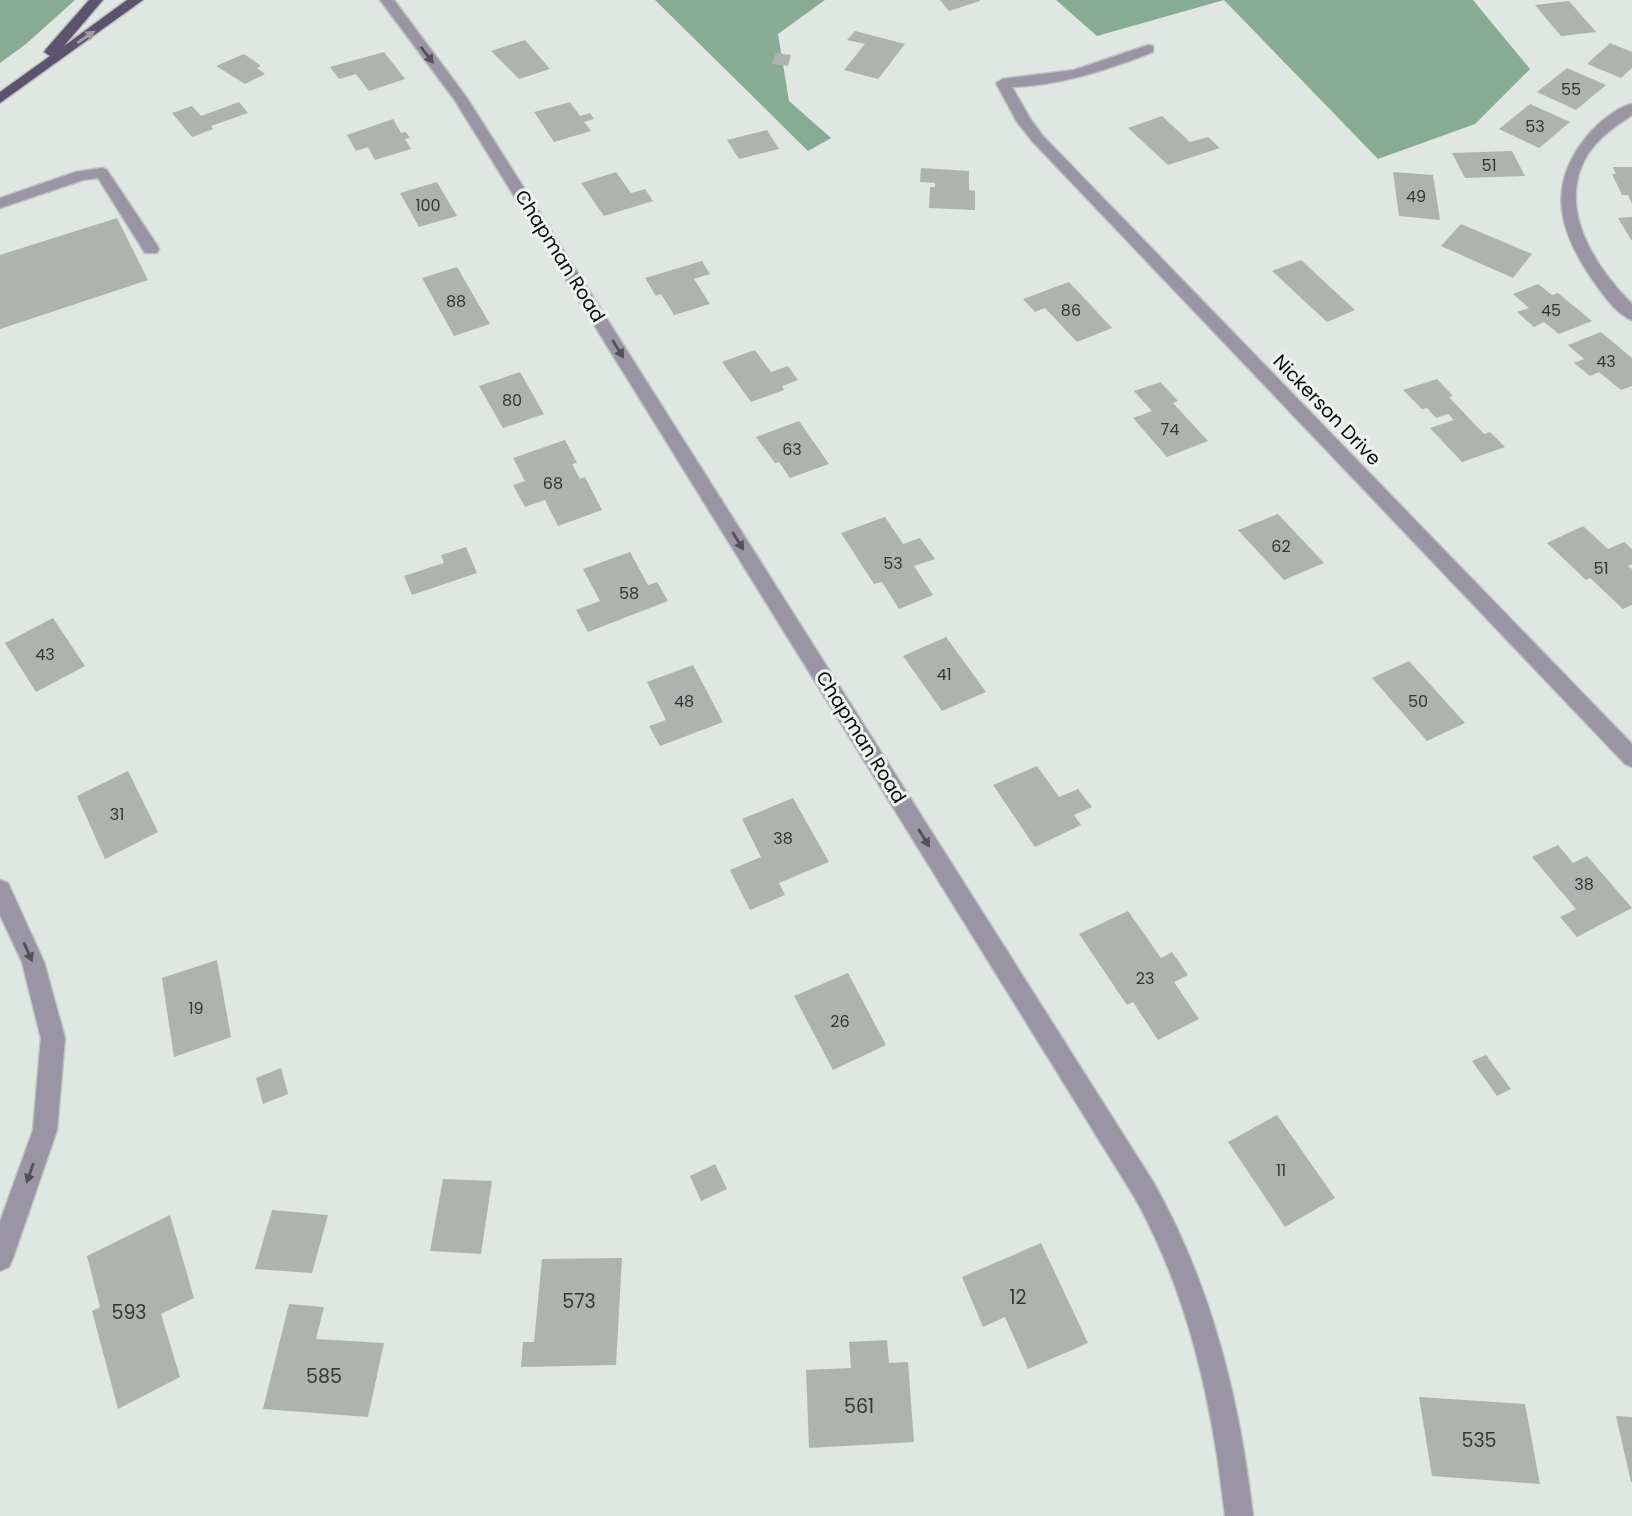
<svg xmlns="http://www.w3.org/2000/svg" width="1632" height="1516" viewBox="0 0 1632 1516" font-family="Poppins,sans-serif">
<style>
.forest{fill:#88ab94}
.building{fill:#aeb3af}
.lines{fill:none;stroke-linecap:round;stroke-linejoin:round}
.minor-casing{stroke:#bec3c0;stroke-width:3}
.major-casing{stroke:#bec3c0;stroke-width:3}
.minor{fill:#9995a4;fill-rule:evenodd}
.major{fill:#5c546e;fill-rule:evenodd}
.oneway{fill:#9e9ca8}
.oneway2{fill:#525058}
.labels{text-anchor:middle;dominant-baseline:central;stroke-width:6;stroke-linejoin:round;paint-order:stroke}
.number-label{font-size:16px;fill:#343634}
.street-label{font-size:19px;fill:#0b0c0b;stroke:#eef3ef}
.near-number-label{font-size:19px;fill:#343634}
</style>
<rect width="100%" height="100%" fill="#e0e6e2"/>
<!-- forest -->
<g class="forest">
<path d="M 0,0 L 75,0 L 26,44 L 0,63 Z"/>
<path d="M 655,0 L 825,0 L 778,34 L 789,101 L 831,138 L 808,151 Z"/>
<path d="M 1056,0 L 1473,0 L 1530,69 L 1475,124 L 1378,159 L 1224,0 L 1097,36 Z"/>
</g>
<!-- building -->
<g class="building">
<path d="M 940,0 L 980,0 L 980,1 L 949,11 Z"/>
<path d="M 1569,1 L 1596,32 L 1561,36 L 1535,5 Z"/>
<path d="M 855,31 L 905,44 L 878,79 L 844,70 L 865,44 L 847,40 Z"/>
<path d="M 525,40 L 550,69 L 519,79 L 491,51 Z"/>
<path d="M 1610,43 L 1632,52 L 1632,68 L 1621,78 L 1587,64 Z"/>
<path d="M 384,52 L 405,79 L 369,91 L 356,74 L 339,79 L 330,67 Z"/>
<path d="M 776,53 L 791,55 L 788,66 L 772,64 Z"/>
<path d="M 244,54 L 261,66 L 257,68 L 265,74 L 245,84 L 216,66 Z"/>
<path d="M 1567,68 L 1606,85 L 1576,110 L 1537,92 Z"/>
<path d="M 239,102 L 248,113 L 211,126 L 213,129 L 192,137 L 172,113 L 192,106 L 201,116 Z"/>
<path d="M 570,102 L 580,116 L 590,113 L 594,119 L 584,122 L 591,131 L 554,142 L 534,112 Z"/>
<path d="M 1530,104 L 1570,122 L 1539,148 L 1499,129 Z"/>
<path d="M 1162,116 L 1190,142 L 1208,137 L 1220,148 L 1168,165 L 1128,128 Z"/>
<path d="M 393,119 L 401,133 L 406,132 L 410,138 L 405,139 L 411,149 L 375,160 L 368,147 L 356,151 L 347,135 Z"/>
<path d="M 767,130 L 779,149 L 739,159 L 727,140 Z"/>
<path d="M 1512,151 L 1525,176 L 1465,178 L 1452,153 Z"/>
<path d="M 1613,167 L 1632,167 L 1632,204 L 1628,195 L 1622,195 L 1612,174 L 1616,174 Z"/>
<path d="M 921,168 L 969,171 L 969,190 L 975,191 L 975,210 L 929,208 L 930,187 L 935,187 L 935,183 L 920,182 Z"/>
<path d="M 616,172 L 631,193 L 645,189 L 653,201 L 604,216 L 581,183 Z"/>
<path d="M 1393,172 L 1433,175 L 1440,220 L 1399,216 Z"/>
<path d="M 437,182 L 457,216 L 419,227 L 400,193 Z"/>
<path d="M 1632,217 L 1632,241 L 1618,218 Z"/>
<path d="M 117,218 L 148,280 L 0,329 L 0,255 Z"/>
<path d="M 1461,224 L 1532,254 L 1513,278 L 1441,246 Z"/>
<path d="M 1301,260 L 1355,310 L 1327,322 L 1272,271 Z"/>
<path d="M 702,261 L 710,274 L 694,279 L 710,304 L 674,315 L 661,294 L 656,296 L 645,278 Z"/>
<path d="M 457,267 L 490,324 L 454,336 L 422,278 Z"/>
<path d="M 1069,282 L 1112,328 L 1077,342 L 1045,308 L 1035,312 L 1023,299 Z"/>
<path d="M 1538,284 L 1552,295 L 1558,293 L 1592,321 L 1559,334 L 1544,322 L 1534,327 L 1517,312 L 1529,308 L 1513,294 Z"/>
<path d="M 1601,332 L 1632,358 L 1632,386 L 1621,390 L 1599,372 L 1590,376 L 1574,363 L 1584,359 L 1568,345 Z"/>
<path d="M 755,350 L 771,372 L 788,366 L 798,380 L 782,386 L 784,390 L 751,402 L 722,362 Z"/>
<path d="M 520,372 L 544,414 L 503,428 L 479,386 Z"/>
<path d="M 1437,379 L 1453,396 L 1449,397 L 1484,434 L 1490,432 L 1505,447 L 1462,462 L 1430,428 L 1454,420 L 1448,414 L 1436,418 L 1427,408 L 1422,409 L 1403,390 Z"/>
<path d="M 1160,382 L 1178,401 L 1173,403 L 1208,441 L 1167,457 L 1133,418 L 1152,411 L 1134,391 Z"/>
<path d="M 799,421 L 829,464 L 790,478 L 779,462 L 775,463 L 756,437 Z"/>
<path d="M 565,440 L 577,463 L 572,464 L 580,479 L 585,477 L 602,510 L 558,526 L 545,500 L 525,507 L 513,485 L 525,481 L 513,458 Z"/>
<path d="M 1278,514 L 1324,563 L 1284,580 L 1238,530 Z"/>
<path d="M 885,517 L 903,544 L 920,538 L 935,559 L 914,566 L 933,595 L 899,609 L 882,582 L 874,584 L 841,533 Z"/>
<path d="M 1583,526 L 1608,549 L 1624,542 L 1632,549 L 1632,564 L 1628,566 L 1632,569 L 1632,605 L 1623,609 L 1590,578 L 1586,580 L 1547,543 Z"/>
<path d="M 466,547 L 477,573 L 412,595 L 404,576 L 444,563 L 441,555 Z"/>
<path d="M 630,552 L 648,585 L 657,582 L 668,601 L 588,632 L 576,610 L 600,601 L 583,569 Z"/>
<path d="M 53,618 L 85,666 L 36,692 L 5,643 Z"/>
<path d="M 946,637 L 986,692 L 942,711 L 903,656 Z"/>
<path d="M 1409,661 L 1465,723 L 1427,741 L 1372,678 Z"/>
<path d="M 693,665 L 723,722 L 660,746 L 649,726 L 666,720 L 647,682 Z"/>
<path d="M 1037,766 L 1059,797 L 1078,789 L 1092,807 L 1074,815 L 1081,825 L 1035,847 L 993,785 Z"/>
<path d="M 128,771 L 158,832 L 105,859 L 77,796 Z"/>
<path d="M 793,798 L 829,862 L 779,883 L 785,895 L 750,910 L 730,870 L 761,857 L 742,819 Z"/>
<path d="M 1558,845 L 1573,863 L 1587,856 L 1632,908 L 1577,937 L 1560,917 L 1576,909 L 1532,857 Z"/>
<path d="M 1128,911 L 1161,958 L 1172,952 L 1188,975 L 1174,982 L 1199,1019 L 1158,1040 L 1133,1002 L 1127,1005 L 1079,934 Z"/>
<path d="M 217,960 L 231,1037 L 174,1057 L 162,978 Z"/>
<path d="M 848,973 L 886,1045 L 833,1070 L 794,996 Z"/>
<path d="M 1486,1055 L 1511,1089 L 1497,1096 L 1472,1061 Z"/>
<path d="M 281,1068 L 288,1094 L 263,1104 L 256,1078 Z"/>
<path d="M 1277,1115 L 1335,1198 L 1285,1227 L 1228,1142 Z"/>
<path d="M 715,1164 L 727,1189 L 701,1201 L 690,1176 Z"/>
<path d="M 443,1179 L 492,1181 L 481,1254 L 430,1251 Z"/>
<path d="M 272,1210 L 328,1215 L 312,1273 L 255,1269 Z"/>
<path d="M 170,1215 L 194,1298 L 161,1314 L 180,1377 L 118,1409 L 92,1311 L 100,1307 L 87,1256 Z"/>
<path d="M 1041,1243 L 1088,1343 L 1028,1369 L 1005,1317 L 983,1327 L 962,1277 Z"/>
<path d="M 622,1258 L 616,1365 L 521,1367 L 523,1342 L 534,1342 L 542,1259 Z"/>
<path d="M 289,1304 L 324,1307 L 316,1339 L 384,1343 L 368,1417 L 263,1409 Z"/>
<path d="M 887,1340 L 889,1363 L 908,1362 L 914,1442 L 809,1448 L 806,1370 L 851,1368 L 849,1342 Z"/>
<path d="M 1419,1397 L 1525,1404 L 1540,1484 L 1432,1476 Z"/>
<path d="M 1616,1416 L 1632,1417 L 1632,1482 L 1631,1482 Z"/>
</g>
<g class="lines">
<defs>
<g id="minor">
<path d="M 380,0 L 394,0 L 467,98 L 1152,1180 C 1211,1283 1240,1400 1253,1516 L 1225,1516 C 1213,1406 1189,1295 1135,1198 L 454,99 Z"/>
<path d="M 1148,45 L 1153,46 L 1153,52 C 1107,70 1062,85 1012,87 L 1031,120 L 1043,136 L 1632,744 L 1632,767 L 1625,764 L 1033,142 L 1017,122 L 996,83 L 1003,79 L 1074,70 Z"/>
<path d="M 1632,104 L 1632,115 C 1616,126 1599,137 1588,154 C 1555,207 1595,267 1632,304 L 1632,320 C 1619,316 1605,297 1597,286 C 1560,235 1544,187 1588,135 C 1598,123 1617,107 1632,104 Z"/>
<path d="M 102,168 L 107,170 L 157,245 L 159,249 L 157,253 L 145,253 L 98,178 L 83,180 L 0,208 L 0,198 L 76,172 Z"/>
<path d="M 0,880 L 8,883 L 44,962 L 65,1038 L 57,1130 L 13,1258 L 9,1267 L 0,1271 L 0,1222 L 33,1130 L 41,1038 L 22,962 L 0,915 Z"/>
</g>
<path id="major" d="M 89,0 L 103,0 L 64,46 L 127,0 L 143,0 L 0,103 L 0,92 L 50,56 L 44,52 L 46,49 Z"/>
</defs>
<!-- minor casing -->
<use href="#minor" class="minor-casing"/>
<!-- major casing -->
<use href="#major" class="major-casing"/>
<!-- minor -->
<use href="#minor" class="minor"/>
<!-- major -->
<use href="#major" class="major"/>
</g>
<!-- one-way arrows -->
<defs><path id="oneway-solid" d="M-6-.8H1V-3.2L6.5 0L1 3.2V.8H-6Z" transform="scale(1.75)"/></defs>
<use class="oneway" href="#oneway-solid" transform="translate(86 37) rotate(-34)"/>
<g class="oneway2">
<use href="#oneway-solid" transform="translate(427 55) rotate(53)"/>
<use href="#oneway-solid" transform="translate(618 349) rotate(58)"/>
<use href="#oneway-solid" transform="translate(738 541) rotate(58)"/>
<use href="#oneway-solid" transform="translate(924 838) rotate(58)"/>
<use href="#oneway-solid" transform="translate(28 952) rotate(66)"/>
<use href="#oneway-solid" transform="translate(30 1173) rotate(109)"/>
</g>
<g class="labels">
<!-- number labels -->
<g class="number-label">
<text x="1571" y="89">55</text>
<text x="1535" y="126">53</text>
<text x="1489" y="165">51</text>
<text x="1416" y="196">49</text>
<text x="428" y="205">100</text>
<text x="456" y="301">88</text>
<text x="1071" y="310">86</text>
<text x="1551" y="310">45</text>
<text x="1606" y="361">43</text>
<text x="512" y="400">80</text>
<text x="1170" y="429">74</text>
<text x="792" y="449">63</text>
<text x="553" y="483">68</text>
<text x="1281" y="546">62</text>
<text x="893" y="563">53</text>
<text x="1601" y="568">51</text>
<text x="629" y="593">58</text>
<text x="45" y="654">43</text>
<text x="944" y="674">41</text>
<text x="684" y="701">48</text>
<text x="1418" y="701">50</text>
<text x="117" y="814">31</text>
<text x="783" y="838">38</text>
<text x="1584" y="884">38</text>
<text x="1145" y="978">23</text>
<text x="196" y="1008">19</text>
<text x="840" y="1021">26</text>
<text x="1281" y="1170">11</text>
</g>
<!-- street labels -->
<g class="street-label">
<text transform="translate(560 256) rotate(58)">Chapman Road</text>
<text transform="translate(1327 410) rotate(46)">Nickerson Drive</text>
<text transform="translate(861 737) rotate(58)">Chapman Road</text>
</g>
<!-- near-number labels -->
<g class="near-number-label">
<text x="1018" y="1297">12</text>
<text x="579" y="1301">573</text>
<text x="129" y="1312">593</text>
<text x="324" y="1376">585</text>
<text x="859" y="1406">561</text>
<text x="1479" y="1440">535</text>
</g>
</g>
</svg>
